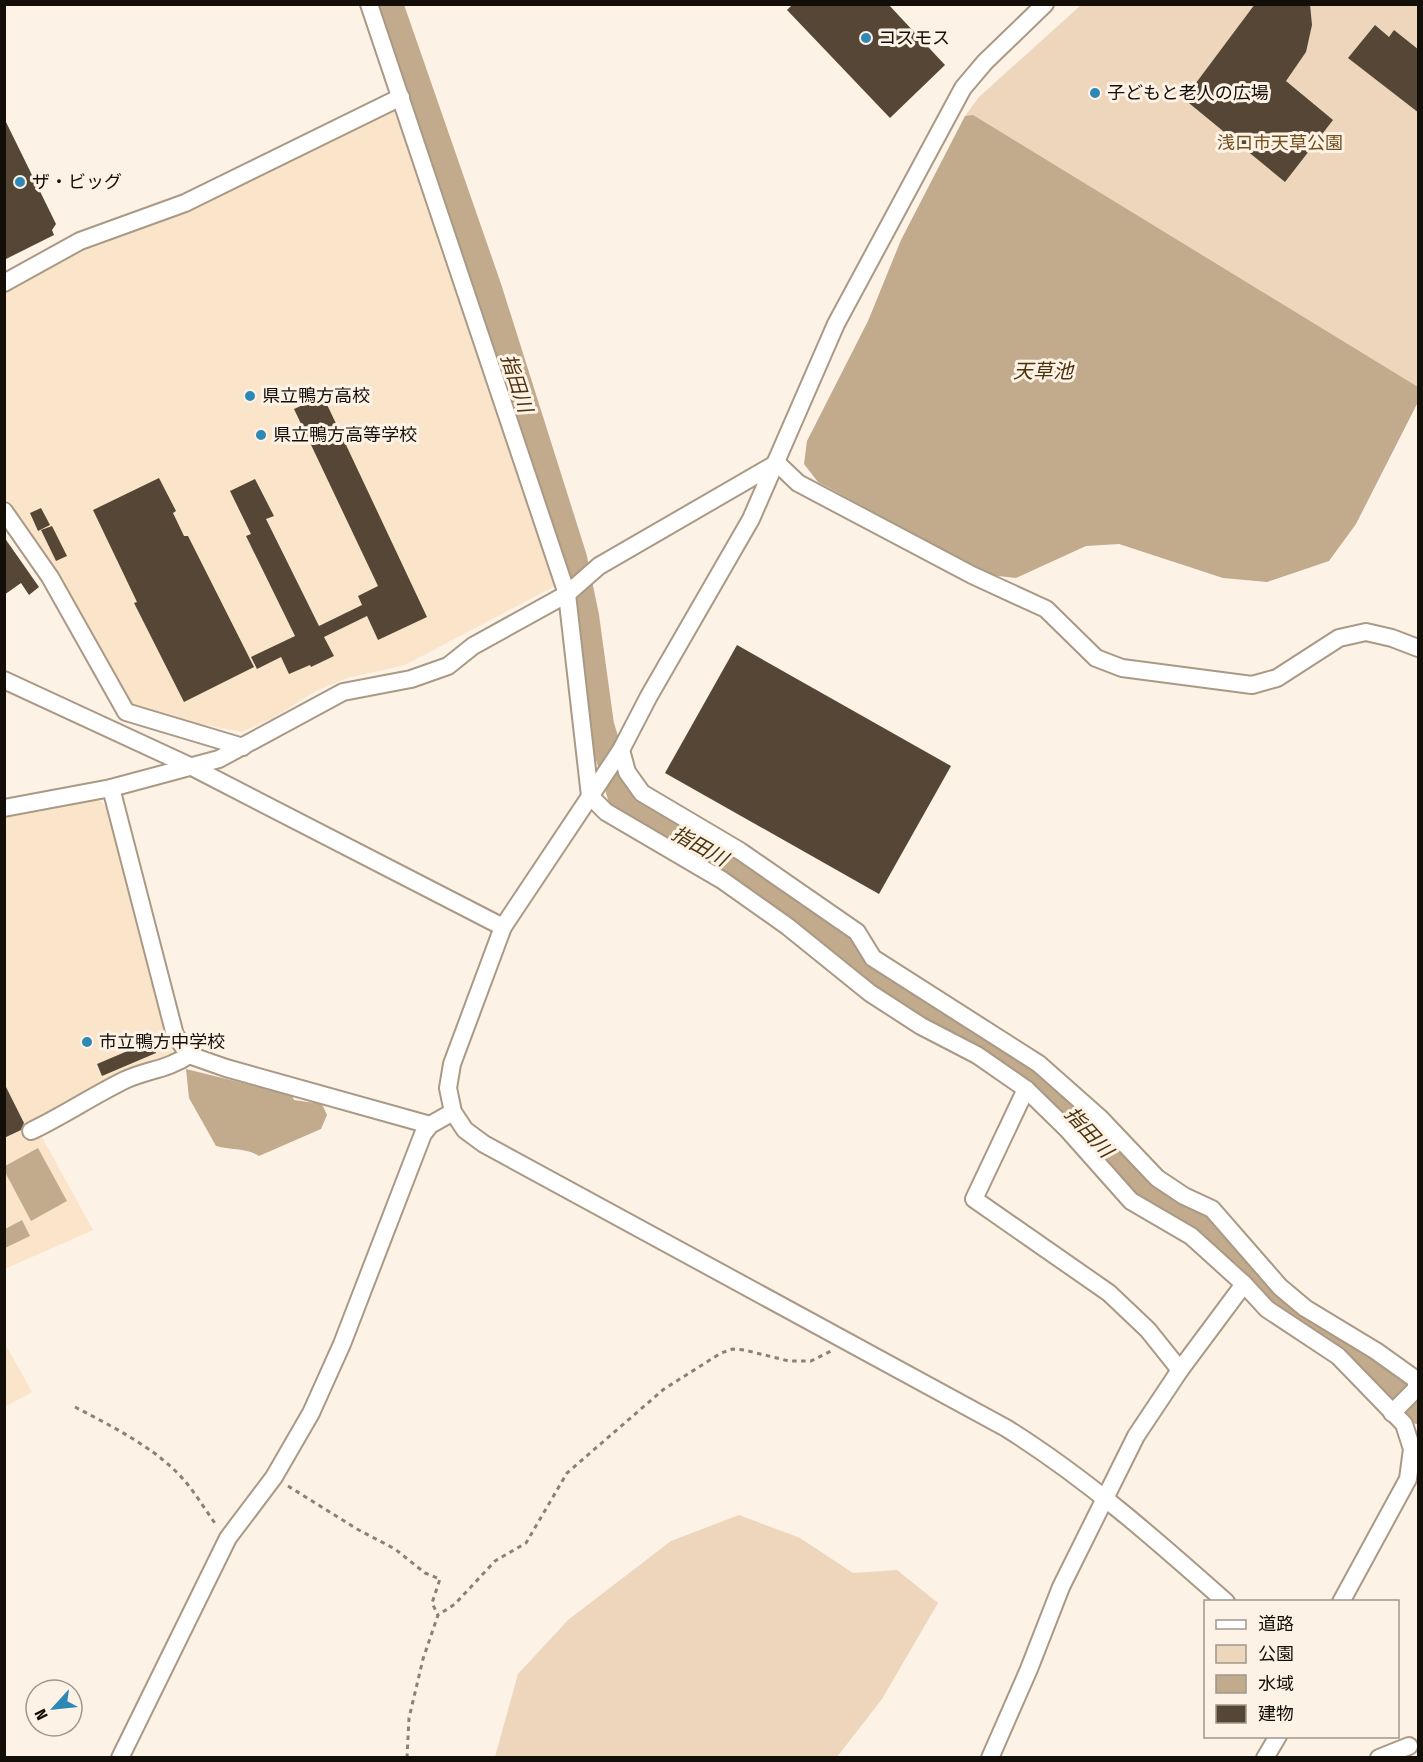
<svg xmlns="http://www.w3.org/2000/svg" width="1423" height="1762" viewBox="0 0 1423 1762" font-family="'Fira Sans Condensed','Noto Sans JP',sans-serif">
<style>
.built{fill:#fbe5ca}
.green{fill:#edd6bb}
.water{fill:#c2aa8c}
.lines{fill:none;stroke-linecap:round;stroke-linejoin:round}
.river{stroke:#c2aa8c;stroke-width:28}
.building{fill:#554635}
.minor-casing{stroke:#a99985;stroke-width:20}
.path{stroke:#8a8278;stroke-width:3;stroke-dasharray:4.5 4.5;stroke-linecap:butt}
.minor{stroke:#fff;stroke-width:16}
.poi-dot{fill:#2d88b5;stroke:#fdf2e6;stroke-width:2}
.labels{text-anchor:middle;dominant-baseline:central;stroke-width:6;stroke-linejoin:round;paint-order:stroke}
.poi-label{font-size:18px;fill:#130e07;stroke:#fdf2e6;text-anchor:start}
.park-label{font-size:18px;fill:#714e1c;stroke:#fdf2e6}
.water-label{font-size:20px;font-style:italic;fill:#4c320b;stroke:#fdf2e6}
</style>
<rect width="100%" height="100%" fill="#fdf2e6"/>
<!-- built -->
<g class="built">
<path d="M 397,105 L 559,584 L 405,665 L 347,678 L 316,691 L 273,718 L 242,732 L 131,711 L 45,559 L 5,501 L 5,291 L 60,257 Z"/>
<path d="M 90,799 L 100,800 L 107,808 L 113,826 L 174,1060 L 36,1126 L 93,1230 L 5,1269 L 5,814 Z"/>
<path d="M 4,1342 L 32,1392 L 5,1407 L 4,1407 Z"/>
</g>
<!-- green -->
<g class="green">
<path d="M 1081,5 L 1418,5 L 1418,388 L 965,116 L 979,97 Z"/>
<path d="M 739,1515 L 800,1538 L 853,1573 L 897,1570 L 938,1603 L 882,1699 L 837,1757 L 495,1757 L 518,1674 L 568,1620 L 671,1541 Z"/>
</g>
<!-- water -->
<g class="water">
<path d="M 973,115 L 1418,387 L 1418,402 L 1356,524 L 1329,561 L 1267,582 L 1223,578 L 1119,544 L 1086,546 L 1016,578 L 989,575 L 818,482 L 804,464 L 807,441 L 868,321 L 901,240 L 965,116 Z"/>
<path d="M 186,1069 L 292,1095 L 294,1100 L 322,1104 L 327,1115 L 321,1129 L 259,1156 C 247,1148 231,1150 216,1146 L 189,1098 Z"/>
<path d="M 38,1148 L 67,1201 L 31,1221 L 5,1172 L 5,1166 Z"/>
<path d="M 22,1220 L 30,1236 L 5,1248 L 5,1229 Z"/>
</g>
<g class="lines">
<!-- river -->
<path class="river" d="M 389,4 L 488,289 L 573,558 L 585,616 L 600,725 L 624,804 L 761,879 L 874,976 L 979,1038 L 1048,1085 L 1141,1190 L 1201,1223 L 1276,1304 L 1349,1350 L 1418,1410"/>
</g>
<!-- building -->
<g class="building">
<path d="M 793,4 L 888,4 L 945,65 L 890,118 L 787,10 Z"/>
<path d="M 1255,4 L 1310,4 L 1312,25 L 1306,52 L 1286,81 L 1333,120 L 1285,182 L 1184,99 Z"/>
<path d="M 1375,25 L 1389,37 L 1394,30 L 1419,50 L 1419,113 L 1348,58 Z"/>
<path d="M 4,118 L 56,224 L 52,230 L 54,235 L 4,260 Z"/>
<path d="M 323,396 L 427,617 L 378,640 L 367,616 L 324,637 L 334,656 L 311,667 L 310,665 L 289,674 L 281,657 L 257,669 L 251,657 L 295,636 L 246,536 L 251,534 L 230,491 L 255,479 L 274,516 L 266,519 L 319,626 L 362,605 L 358,596 L 378,586 L 294,409 Z"/>
<path d="M 159,478 L 176,511 L 173,513 L 184,536 L 188,536 L 254,667 L 184,702 L 134,603 L 137,602 L 93,510 Z"/>
<path d="M 41,508 L 50,525 L 38,531 L 30,513 Z"/>
<path d="M 52,526 L 67,556 L 56,561 L 41,530 Z"/>
<path d="M 4,537 L 39,587 L 29,595 L 21,583 L 4,595 Z"/>
<path d="M 737,645 L 951,766 L 879,894 L 665,773 Z"/>
<path d="M 151,1041 L 156,1053 L 102,1076 L 97,1064 Z"/>
<path d="M 4,1083 L 24,1123 L 21,1130 L 4,1138 Z"/>
</g>
<g class="lines">
<defs>
<g id="minor">
<path d="M 369,4 L 567,594 L 590,796 L 606,812 L 722,880 L 787,926 L 870,993 L 921,1026 L 977,1055 L 1026,1089 L 1067,1129 L 1131,1201 L 1191,1236 L 1244,1284 L 1267,1309 L 1338,1356 L 1404,1424 L 1412,1449 L 1408,1479 L 1341,1602"/>
<path d="M 1045,4 L 985,62 L 963,88 L 836,324 L 751,519 L 649,696 L 621,750 L 503,927 L 452,1064 L 448,1088 L 453,1112 L 465,1130 L 484,1144 L 1006,1428 C 1086,1478 1155,1539 1226,1602"/>
<path d="M 4,283 L 80,241 L 185,203 L 401,97"/>
<path d="M 4,511 L 50,577 L 126,712 L 243,747"/>
<path d="M 4,680 L 192,767 L 503,927"/>
<path d="M 621,750 L 627,772 L 642,793 L 740,851 L 857,932 L 873,958 L 1039,1064 L 1100,1118 L 1157,1178 L 1184,1196 L 1212,1209 L 1280,1287 L 1305,1308 L 1376,1351 L 1418,1381"/>
<path d="M 111,788 L 175,1035 L 189,1055 L 226,1068 L 430,1125"/>
<path d="M 4,808 L 111,788 L 219,759 L 343,692 L 411,679 L 448,666 L 473,646 L 567,594 L 599,566 L 777,463 L 798,483 L 972,575 L 1046,609 L 1096,658 L 1122,668 L 1252,685 L 1277,678 L 1339,638 L 1366,632 L 1392,638 L 1418,648"/>
<path d="M 1026,1089 L 974,1199 L 1109,1293 L 1148,1330 L 1180,1370"/>
<path d="M 31,1131 C 63,1116 92,1096 125,1080 C 147,1070 169,1069 189,1055"/>
<path d="M 1392,1413 L 1416,1389 L 1416,1380"/>
<path d="M 120,1758 L 228,1538 L 274,1477 L 311,1413 L 342,1344 L 423,1134 L 430,1125 L 453,1112"/>
<path d="M 990,1758 L 1029,1669 L 1061,1587 L 1136,1436 L 1180,1370 L 1244,1284"/>
<path d="M 1265,1758 L 1278,1736"/>
<path d="M 1379,1758 L 1409,1746"/>
</g>
</defs>
<!-- minor casing -->
<use href="#minor" class="minor-casing"/>
<!-- path -->
<g class="path">
<path d="M 75,1407 C 113,1427 156,1448 184,1480 C 196,1494 206,1511 217,1526"/>
<path d="M 288,1486 L 357,1529 L 395,1549 L 425,1573 L 440,1579 L 432,1603 L 438,1615"/>
<path d="M 407,1758 L 409,1718 L 423,1659 L 438,1615 L 455,1604 L 495,1561 L 526,1543 L 567,1473 L 664,1389 L 721,1353 L 733,1349 L 744,1350 L 789,1361 L 811,1361 L 831,1351"/>
</g>
<!-- minor -->
<use href="#minor" class="minor"/>
</g>
<!-- markers -->
<g class="poi-dot">
<circle cx="866" cy="38" r="6"/>
<circle cx="1095" cy="93" r="6"/>
<circle cx="20" cy="182" r="6"/>
<circle cx="250" cy="396" r="6"/>
<circle cx="261" cy="435" r="6"/>
<circle cx="87" cy="1042" r="6"/>
</g>
<g class="labels">
<!-- poi labels -->
<g class="poi-label">
<text x="878" y="38">コスモス</text>
<text x="1107" y="93">子どもと老人の広場</text>
<text x="32" y="182">ザ・ビッグ</text>
<text x="262" y="396">県立鴨方高校</text>
<text x="273" y="435">県立鴨方高等学校</text>
<text x="99" y="1042">市立鴨方中学校</text>
</g>
<!-- park labels -->
<g class="park-label">
<text x="1280" y="143">浅口市天草公園</text>
</g>
<!-- water labels -->
<g class="water-label">
<text x="1043" y="371">天草池</text>
<text transform="translate(517 383) rotate(72)">指田川</text>
<text transform="translate(700 846) rotate(29)">指田川</text>
<text transform="translate(1089 1132) rotate(48)">指田川</text>
</g>
</g>
<!-- border -->
<rect width="1423" height="1762" fill="none" stroke="#130e07" stroke-width="12"/>
<!-- legend -->
<rect x="1204" y="1600" width="195" height="138" fill="#fdf2e6" stroke="#9f978d" stroke-width="1.5"/>
<rect x="1216" y="1620" width="30" height="9" fill="#ffffff" stroke="#9f978d" stroke-width="1.5"/>
<text x="1258" y="1630" font-size="18" fill="#130e07">道路</text>
<rect x="1216" y="1645" width="30" height="18" fill="#edd6bb" stroke="#9f978d" stroke-width="1.5"/>
<text x="1258" y="1660" font-size="18" fill="#130e07">公園</text>
<rect x="1216" y="1675" width="30" height="18" fill="#c2aa8c" stroke="#9f978d" stroke-width="1.5"/>
<text x="1258" y="1690" font-size="18" fill="#130e07">水域</text>
<rect x="1216" y="1705" width="30" height="18" fill="#554635" stroke="#9f978d" stroke-width="1.5"/>
<text x="1258" y="1720" font-size="18" fill="#130e07">建物</text>
<!-- north arrow -->
<g transform="translate(54 1708) rotate(243)"><circle r="28" fill="#fdf2e6" stroke="#9f978d" stroke-width="1.5"/>
<path d="M0-4.5L10 22L0 15L-10 22Z" fill="#2d88b5"/>
<text y="-9" font-size="16" font-weight="bold" text-anchor="middle" fill="#130e07">N</text>
</g>
</svg>
